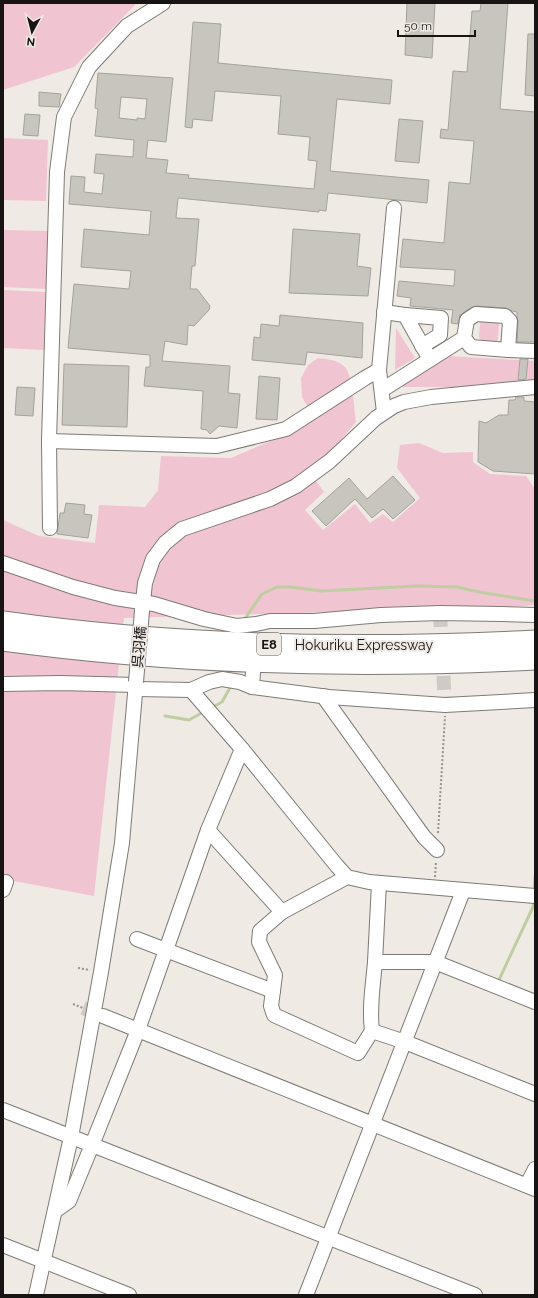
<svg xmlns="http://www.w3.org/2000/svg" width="538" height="1298" viewBox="0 0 538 1298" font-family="Raleway,'Noto Sans JP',sans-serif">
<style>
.green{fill:#f1c4d2}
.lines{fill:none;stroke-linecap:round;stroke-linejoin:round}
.stream{stroke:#c0cca2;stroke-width:3}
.building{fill:#c8c5bf;stroke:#a4a29b;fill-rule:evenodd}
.minor-tunnel{stroke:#cfcac6;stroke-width:14;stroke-dasharray:14 7;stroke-linecap:butt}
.minor-casing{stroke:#7f7a75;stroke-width:16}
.highway-casing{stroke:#7f7a75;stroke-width:23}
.path{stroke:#989390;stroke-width:2;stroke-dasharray:2 2;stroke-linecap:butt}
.minor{stroke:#fff;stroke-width:14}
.highway{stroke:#fff;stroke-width:21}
.minor-bridge-casing{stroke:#7f7a75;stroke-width:16;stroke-linecap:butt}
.minor-bridge{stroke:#fff;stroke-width:14}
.labels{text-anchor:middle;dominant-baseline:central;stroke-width:4;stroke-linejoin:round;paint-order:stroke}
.shield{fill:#f0eae5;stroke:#585452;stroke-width:1}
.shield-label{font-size:13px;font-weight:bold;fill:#171413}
.street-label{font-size:14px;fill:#171413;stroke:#f0eae5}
</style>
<rect width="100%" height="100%" fill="#f0eae5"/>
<!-- green -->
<g class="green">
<path d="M 3,3 L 137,3 L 74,67 L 3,90 Z"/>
<path d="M 3,138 L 48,140 L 46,201 L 3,200 Z"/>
<path d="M 3,230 L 48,231 L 46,289 L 3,287 Z"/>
<path d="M 3,290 L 46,292 L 44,350 L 3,348 Z"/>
<path d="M 484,319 L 496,320 L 499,324 L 498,340 L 494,343 L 482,342 L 479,337 L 480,322 Z"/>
<path d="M 396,328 L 415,358 L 395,370 Z"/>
<path d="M 448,356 L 535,361 L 535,379 L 456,387 L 403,387 L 403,384 Z"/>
<path d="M 318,358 C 327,359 338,360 345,367 C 353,375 354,410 356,422 L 335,447 L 309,471 L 324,492 L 305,510 L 323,530 L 355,504 L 370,523 L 383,514 L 393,522 L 420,498 L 397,468 L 400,445 L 419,443 L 443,453 L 473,452 L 473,462 L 490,474 L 526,476 L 535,489 L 535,605 L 509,607 L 124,618 L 94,896 L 3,879 L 3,520 L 39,536 L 95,543 L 99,505 L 145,507 L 158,490 L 161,456 L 231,458 L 289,433 L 312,414 L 302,397 L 301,378 L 308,365 Z"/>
</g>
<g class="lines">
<!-- stream -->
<g class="stream">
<path d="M 244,620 L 262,594 L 277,587 L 291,587 L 321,591 L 417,586 L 457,587 L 479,592 L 535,601"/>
<path d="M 211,708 L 222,702 L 232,684"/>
<path d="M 165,716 L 189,720 L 205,711"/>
<path d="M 534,892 L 535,876"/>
<path d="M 498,982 L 533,907 L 534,900"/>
</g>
</g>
<!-- building -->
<g class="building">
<path d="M 407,3 L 435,3 L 432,58 L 405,55 Z"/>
<path d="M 481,3 L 508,3 L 500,109 L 535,112 L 535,342 L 517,342 L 518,322 L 517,316 L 517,312 L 512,311 L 506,308 L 477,306 L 472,307 L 460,315 L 458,324 L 451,323 L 453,310 L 410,306 L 411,298 L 397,296 L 399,281 L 454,286 L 455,270 L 400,267 L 403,239 L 444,243 L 449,182 L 470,184 L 474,141 L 440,138 L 441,129 L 448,130 L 453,71 L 467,72 L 472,11 L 480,11 Z"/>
<path d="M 193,22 L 221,24 L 218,63 L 392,80 L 390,104 L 337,99 L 330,171 L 429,180 L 427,203 L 328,193 L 326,211 L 319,210 L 319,212 L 178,198 L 176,218 L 199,219 L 195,266 L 192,266 L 190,289 L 197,289 L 210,306 L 209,310 L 194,326 L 188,325 L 187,345 L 165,341 L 162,361 L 230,366 L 228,393 L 240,394 L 237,428 L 219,426 L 210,434 L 207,430 L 201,429 L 203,391 L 144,386 L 146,367 L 150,367 L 150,355 L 68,348 L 74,284 L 129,289 L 131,271 L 81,267 L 84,229 L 149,235 L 151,211 L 69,204 L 71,176 L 85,177 L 84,192 L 102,194 L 104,174 L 94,173 L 96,154 L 133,157 L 134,140 L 95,136 L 98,109 L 95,108 L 98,73 L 173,78 L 166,142 L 148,140 L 146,158 L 168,160 L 166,173 L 189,175 L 188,178 L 314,189 L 317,161 L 308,160 L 310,137 L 278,134 L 281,96 L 215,91 L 212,121 L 193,119 L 192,128 L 185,127 ZM 121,97 L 147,99 L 145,119 L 137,118 L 137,120 L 119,118 Z"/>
<path d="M 528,34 L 535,34 L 535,96 L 525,95 Z"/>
<path d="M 39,92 L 61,94 L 59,107 L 39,106 Z"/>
<path d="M 25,114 L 40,115 L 38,136 L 23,135 Z"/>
<path d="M 399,119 L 423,121 L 419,163 L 395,161 Z"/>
<path d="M 293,229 L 360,234 L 357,266 L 371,268 L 368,296 L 289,293 Z"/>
<path d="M 280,315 L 363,323 L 362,358 L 307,352 L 305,365 L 252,360 L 254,337 L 260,338 L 261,324 L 279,326 Z"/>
<path d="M 520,359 L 528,359 L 526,379 L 518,380 Z"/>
<path d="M 64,364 L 129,366 L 127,427 L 62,425 Z"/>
<path d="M 259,376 L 280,378 L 277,420 L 256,419 Z"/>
<path d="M 17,387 L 35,388 L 33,416 L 15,415 Z"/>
<path d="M 516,397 L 524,397 L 524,401 L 535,402 L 535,474 L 493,471 L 478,462 L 479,421 L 486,423 L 499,415 L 508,415 L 509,400 L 515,400 Z"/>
<path d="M 393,476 L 415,500 L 393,519 L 383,509 L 372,518 L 355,499 L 326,526 L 312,511 L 349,478 L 367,499 Z"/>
<path d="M 66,503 L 85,505 L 84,514 L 92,515 L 88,538 L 57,534 L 60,513 L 64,513 Z"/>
</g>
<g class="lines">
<!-- minor-tunnel -->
<g class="minor-tunnel">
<path d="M 440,613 L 445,705"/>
<path d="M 83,1008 L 103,1016"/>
</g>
<defs>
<g id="minor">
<path d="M 384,312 L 405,315 L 427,354"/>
<path d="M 405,315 L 441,318 L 440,335 L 422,346"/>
<path d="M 508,350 L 535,351"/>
<path d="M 382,390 L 464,338 L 471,347 L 508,350 L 510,321 L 505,316 L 476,314 L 467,320 L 464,338"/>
<path d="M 384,412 L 379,370 L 394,208"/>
<path d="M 49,441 L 217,446 L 286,429 L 365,378 L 379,370"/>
<path d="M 50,528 L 49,441 L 57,172 L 64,117 L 89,67 L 127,26 L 163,3"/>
<path d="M 3,563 L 73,587 L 115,598 L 154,604 L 204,619 L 237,626 L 256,624 L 270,621 L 314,621 L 381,615 L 440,613 L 501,614 L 535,615"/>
<path d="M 142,611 L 145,583 L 153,559 L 165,543 L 182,529 L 270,499 L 296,486 L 330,461 L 376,418 L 394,406 L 404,402 L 431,397 L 535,387"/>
<path d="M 3,684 L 60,683 L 136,685"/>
<path d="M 252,687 L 253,672"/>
<path d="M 136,689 L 191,690 L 242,749 L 337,866 L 347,877 L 369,882 L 535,896"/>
<path d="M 191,690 L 209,682 L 222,679 L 240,682 L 252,687 L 329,697 L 445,705 L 535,700"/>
<path d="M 323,696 L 424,837 L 437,850"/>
<path d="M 208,830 L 282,912 L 347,877"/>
<path d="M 3,890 L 6,882"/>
<path d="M 282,912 L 260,931 L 259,942 L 275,975 L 271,1006 L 274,1015 L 358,1053 L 372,1031 L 405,1042 L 535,1094"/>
<path d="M 137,939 L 273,991"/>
<path d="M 375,962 L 379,883"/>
<path d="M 103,1016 L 535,1189"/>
<path d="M 372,1031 C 369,1008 373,985 375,962 L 435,962 L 535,1002"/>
<path d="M 3,1110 L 475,1295"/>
<path d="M 527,1185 L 535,1169"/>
<path d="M 55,1211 L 69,1201 L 92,1145 L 138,1030 L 208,830 L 242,749"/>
<path d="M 3,1245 L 129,1295"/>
<path d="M 36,1295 L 71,1137 L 101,972 L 122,843 L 136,682"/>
<path d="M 306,1295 L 463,891"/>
</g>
<g id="highway">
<path d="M 3,622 C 179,647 357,650 535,641"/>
<path d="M 3,640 C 179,664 358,668 535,659"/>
</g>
</defs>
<!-- minor casing -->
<use href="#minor" class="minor-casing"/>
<!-- highway casing -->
<use href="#highway" class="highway-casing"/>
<!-- path -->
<g class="path">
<path d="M 438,833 L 445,716"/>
<path d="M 435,877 L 436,861"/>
<path d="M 78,968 L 90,970"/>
<path d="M 73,1004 L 83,1008"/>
</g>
<!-- minor -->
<use href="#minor" class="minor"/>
<!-- highway -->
<use href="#highway" class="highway"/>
<defs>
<path id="minor-bridge" d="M 136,682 L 142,611"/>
</defs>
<!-- minor-bridge casing -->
<use href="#minor-bridge" class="minor-bridge-casing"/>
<!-- minor-bridge -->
<use href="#minor-bridge" class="minor-bridge"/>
</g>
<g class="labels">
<!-- shield labels -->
<rect class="shield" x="257" y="633" width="24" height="22" rx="3"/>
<g class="shield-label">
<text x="269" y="644">E8</text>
</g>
<!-- street labels -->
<g class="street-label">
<text x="364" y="645">Hokuriku Expressway</text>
<text transform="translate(139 647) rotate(-85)">呉羽橋</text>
</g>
</g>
<!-- border -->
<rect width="538" height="1298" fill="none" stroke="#171413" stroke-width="8"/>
<!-- north arrow -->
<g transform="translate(32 32) rotate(187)" stroke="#f0eae5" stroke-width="3" paint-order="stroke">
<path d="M0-3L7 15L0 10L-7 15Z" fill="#171413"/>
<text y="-6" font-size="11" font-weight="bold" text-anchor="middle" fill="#171413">N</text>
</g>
<!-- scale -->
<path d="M398 30v6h77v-6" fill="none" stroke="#171413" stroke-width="2"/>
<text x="404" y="30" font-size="12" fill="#171413" stroke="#f0eae5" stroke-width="3" paint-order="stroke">50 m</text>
</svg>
